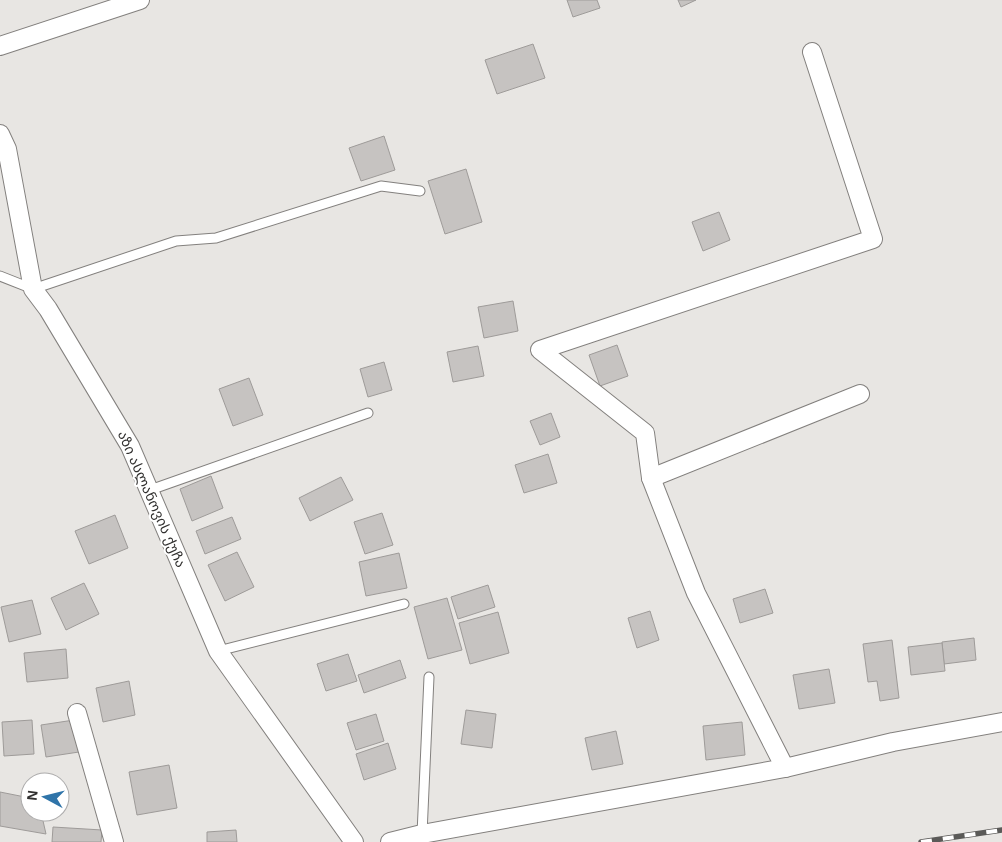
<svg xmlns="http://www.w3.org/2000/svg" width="1002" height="842" viewBox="0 0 1002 842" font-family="Arial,'Noto Sans Georgian',sans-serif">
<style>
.building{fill:#c6c3c1;stroke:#9e9b99}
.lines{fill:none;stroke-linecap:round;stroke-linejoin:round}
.service-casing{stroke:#83807e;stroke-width:11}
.minor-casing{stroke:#83807e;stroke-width:20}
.service{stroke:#fff;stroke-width:9}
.minor{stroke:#fff;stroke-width:18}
.rail-casing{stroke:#5b5a58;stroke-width:5.5}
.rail{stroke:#fff;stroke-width:4;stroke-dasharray:11;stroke-linecap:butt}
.labels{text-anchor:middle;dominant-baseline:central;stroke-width:4;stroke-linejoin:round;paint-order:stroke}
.street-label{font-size:14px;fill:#31302f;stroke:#fff}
</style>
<rect width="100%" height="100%" fill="#e8e6e3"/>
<!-- building -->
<g class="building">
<path d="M 567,0 L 597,0 L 600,8 L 573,17 Z"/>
<path d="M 678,0 L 696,0 L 681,7 Z"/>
<path d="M 533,44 L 545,78 L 497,94 L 485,60 Z"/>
<path d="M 384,136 L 395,170 L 361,181 L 349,148 Z"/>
<path d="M 466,169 L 482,222 L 445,234 L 428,181 Z"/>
<path d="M 719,212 L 730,240 L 703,251 L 692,222 Z"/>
<path d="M 513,301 L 518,331 L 484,338 L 478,307 Z"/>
<path d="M 617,345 L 628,376 L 600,386 L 589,355 Z"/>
<path d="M 478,346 L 484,376 L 453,382 L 447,352 Z"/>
<path d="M 384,362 L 392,390 L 368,397 L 360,369 Z"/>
<path d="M 249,378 L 263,415 L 233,426 L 219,389 Z"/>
<path d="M 551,413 L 560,437 L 540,445 L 530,421 Z"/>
<path d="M 548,454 L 557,483 L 524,493 L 515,465 Z"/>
<path d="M 211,476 L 223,508 L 192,521 L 180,489 Z"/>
<path d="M 341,477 L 353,500 L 310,521 L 299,498 Z"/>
<path d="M 382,513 L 393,545 L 365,554 L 354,522 Z"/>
<path d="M 115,515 L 128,548 L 89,564 L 75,531 Z"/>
<path d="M 232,517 L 241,539 L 205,554 L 196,531 Z"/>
<path d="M 237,552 L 254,587 L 225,601 L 208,565 Z"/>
<path d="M 399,553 L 407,588 L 366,596 L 359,562 Z"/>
<path d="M 84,583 L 99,614 L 66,630 L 51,598 Z"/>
<path d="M 488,585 L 495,607 L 458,619 L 451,597 Z"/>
<path d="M 765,589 L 773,613 L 740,623 L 733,599 Z"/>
<path d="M 447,598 L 462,650 L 428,659 L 414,607 Z"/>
<path d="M 32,600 L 41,634 L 9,642 L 1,607 Z"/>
<path d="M 650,611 L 659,640 L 637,648 L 628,618 Z"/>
<path d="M 498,612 L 509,653 L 470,664 L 459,623 Z"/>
<path d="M 974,638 L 976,660 L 944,664 L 942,642 Z"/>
<path d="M 892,640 L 899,698 L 880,701 L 877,681 L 868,682 L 863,644 Z"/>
<path d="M 942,643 L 945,671 L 911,675 L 908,647 Z"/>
<path d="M 66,649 L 68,678 L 27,682 L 24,653 Z"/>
<path d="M 348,654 L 357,681 L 326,691 L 317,664 Z"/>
<path d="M 400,660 L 406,678 L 364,693 L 358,675 Z"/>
<path d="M 829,669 L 835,703 L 799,709 L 793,675 Z"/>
<path d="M 129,681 L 135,715 L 103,722 L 96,688 Z"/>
<path d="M 466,710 L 496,714 L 492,748 L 461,744 Z"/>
<path d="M 376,714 L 384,741 L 356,750 L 347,723 Z"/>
<path d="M 32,720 L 34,754 L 4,756 L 2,722 Z"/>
<path d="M 74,720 L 79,752 L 46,757 L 41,725 Z"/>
<path d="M 742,722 L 745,755 L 706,760 L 703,726 Z"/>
<path d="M 616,731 L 623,764 L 592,770 L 585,738 Z"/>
<path d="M 388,743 L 396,769 L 364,780 L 356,754 Z"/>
<path d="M 169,765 L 177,808 L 137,815 L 129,772 Z"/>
<path d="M 0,792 L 30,798 L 30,812 L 41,812 L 46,834 L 0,826 Z"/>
<path d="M 53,827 L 102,830 L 101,842 L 52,842 Z"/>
<path d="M 236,830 L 237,842 L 207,842 L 207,832 Z"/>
</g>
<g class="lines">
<defs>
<g id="service">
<path d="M 0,276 L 33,289 L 176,241 L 216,238 L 381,186 L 420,191"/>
<path d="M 150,490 L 368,413"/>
<path d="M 218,651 L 404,604"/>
<path d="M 422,834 L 429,677"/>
</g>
<g id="minor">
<path d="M 0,46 L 140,0"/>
<path d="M 0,134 L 7,149 L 33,289 L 48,309 L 130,446 L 218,651 L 354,842"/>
<path d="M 651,478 L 860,394"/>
<path d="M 77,713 L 114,842"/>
<path d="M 785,768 L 696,593 L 651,478 L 645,433 L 540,350 L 873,239 L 812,52"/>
<path d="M 390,842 L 422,834 L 785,768 L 893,742 L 1002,722"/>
</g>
</defs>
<!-- service casing -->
<use href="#service" class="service-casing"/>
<!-- minor casing -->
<use href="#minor" class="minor-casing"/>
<!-- service -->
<use href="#service" class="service"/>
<!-- minor -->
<use href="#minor" class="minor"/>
<defs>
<path id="rail" d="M 921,842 L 1002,830"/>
</defs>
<!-- rail casing -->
<use href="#rail" class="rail-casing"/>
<!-- rail -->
<use href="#rail" class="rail"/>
</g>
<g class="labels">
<!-- street labels -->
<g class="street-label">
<text transform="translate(152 499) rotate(66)">აზი ასლანოვის ქუჩა</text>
</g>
</g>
<!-- north arrow -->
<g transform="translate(45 797) rotate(277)"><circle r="24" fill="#ffffff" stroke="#adacac"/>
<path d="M0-4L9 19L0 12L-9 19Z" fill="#2f74a9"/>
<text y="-8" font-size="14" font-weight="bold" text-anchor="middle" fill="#31302f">N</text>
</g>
</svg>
